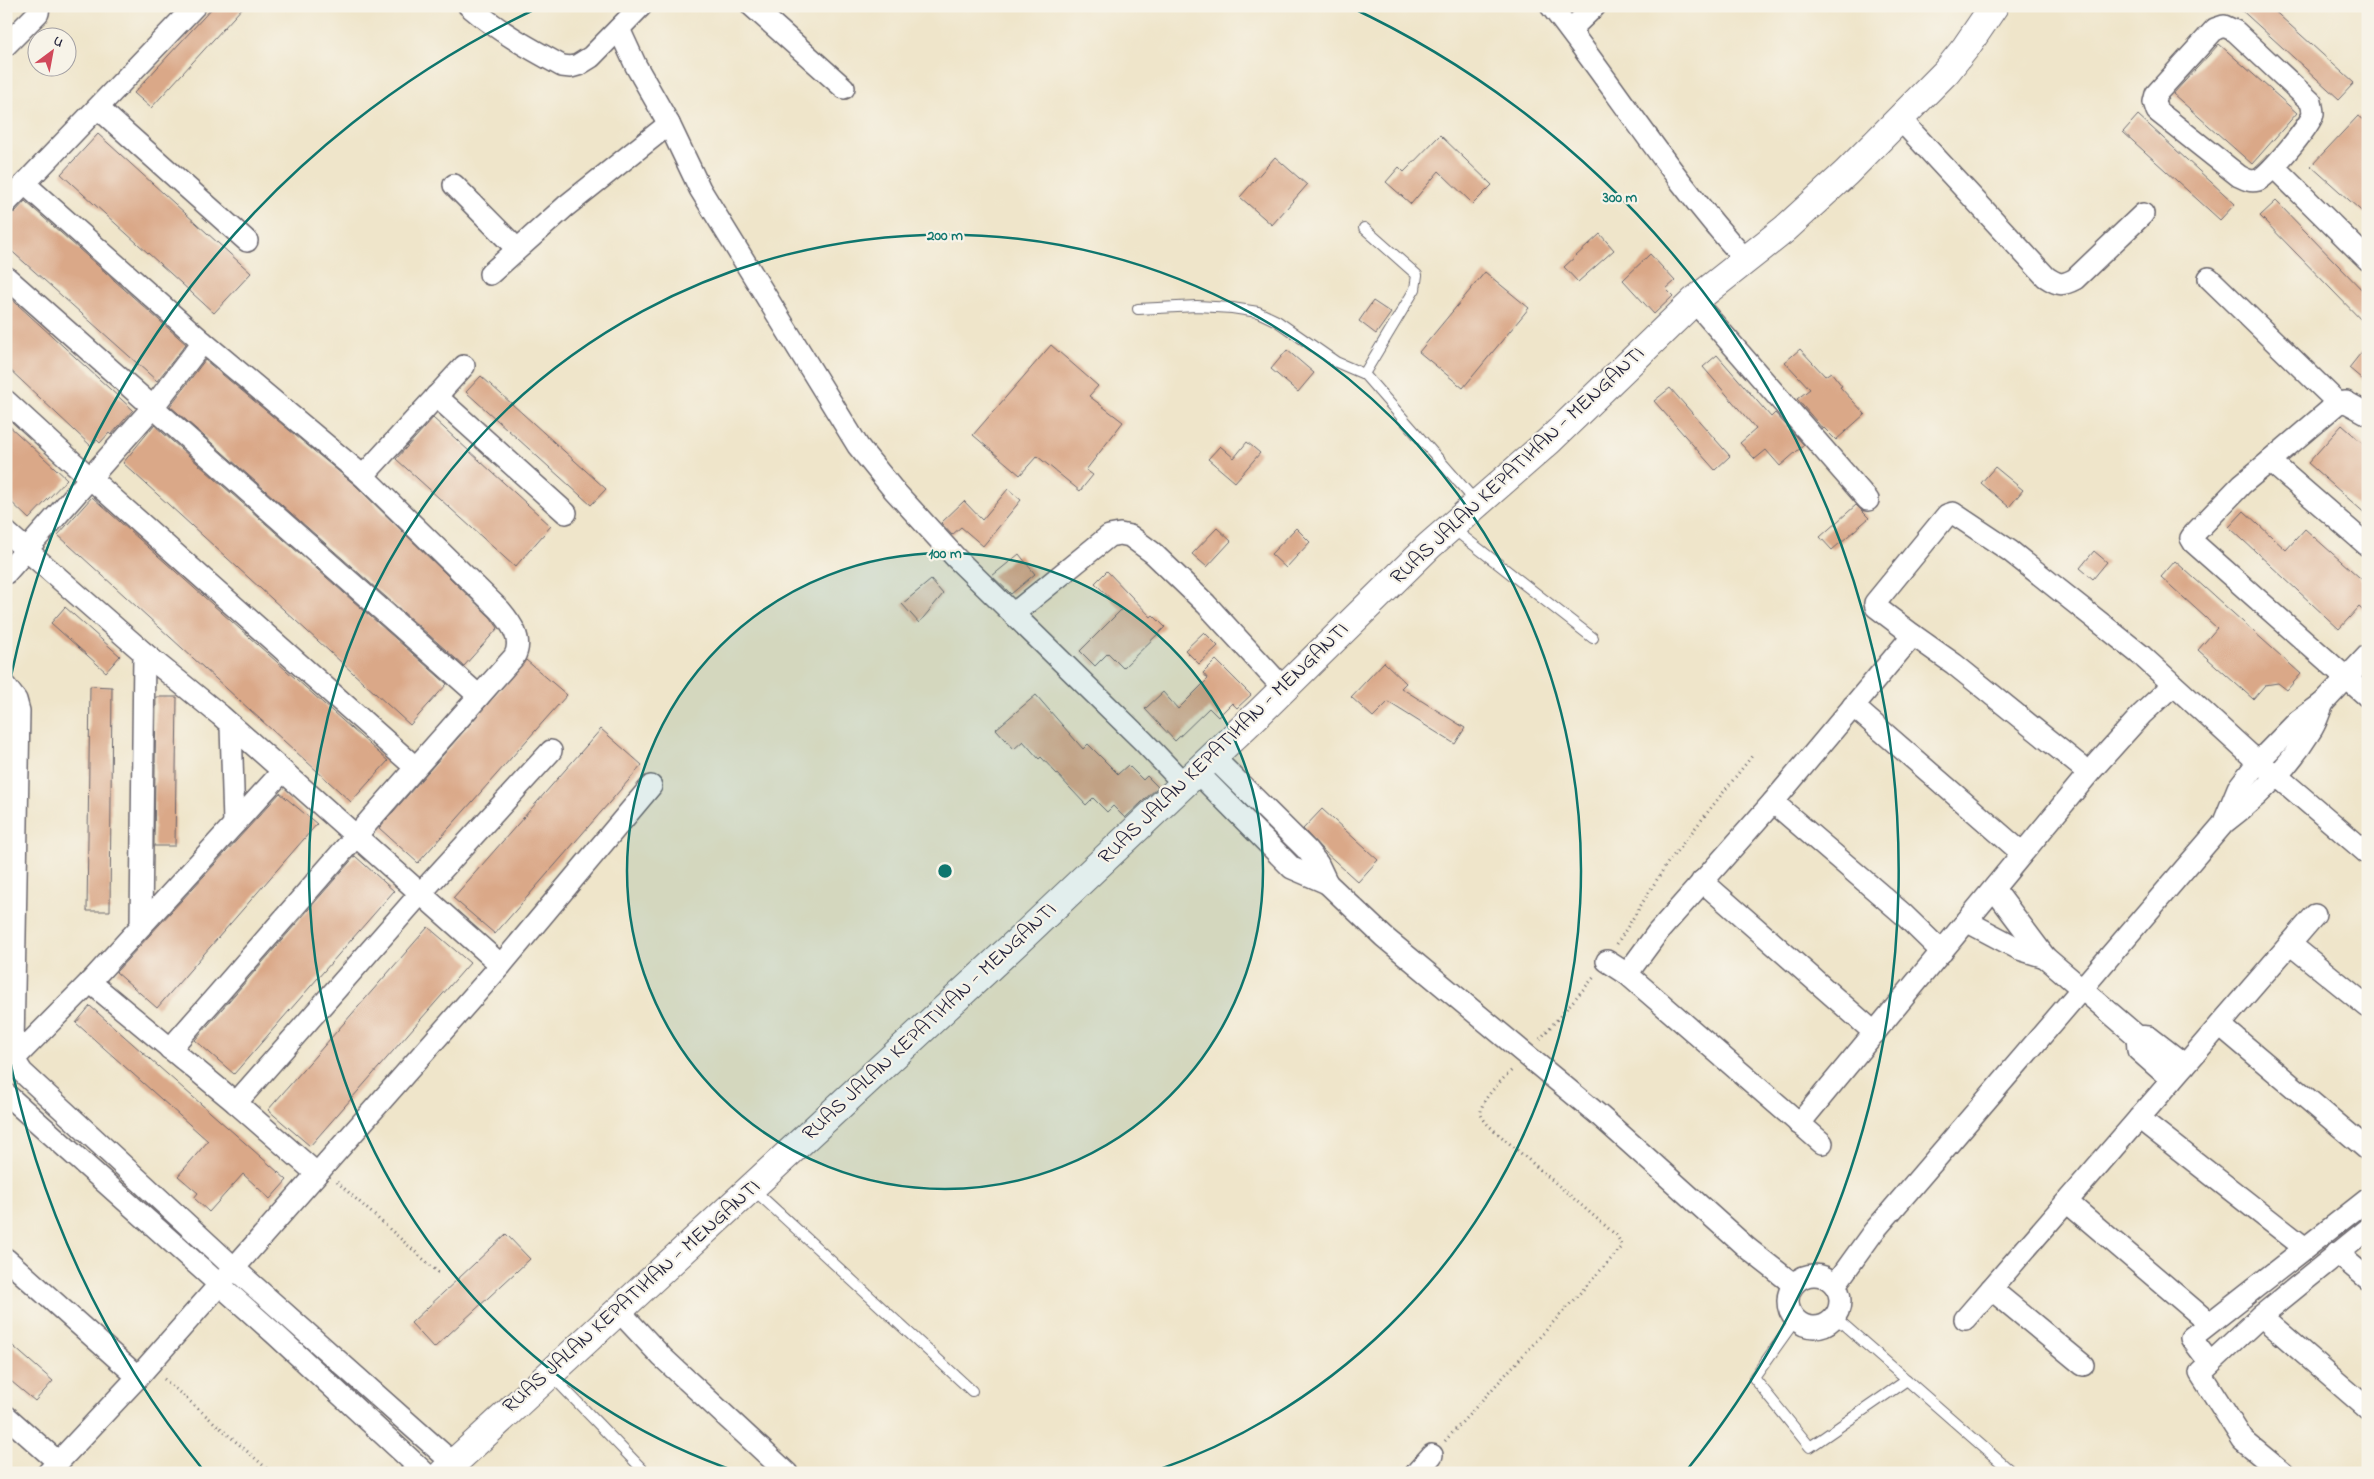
<svg xmlns="http://www.w3.org/2000/svg" width="2374" height="1479" viewBox="0 0 2374 1479" font-family="'Indie Flower',sans-serif">
<style>
.building{fill:#daa888}
.lines{fill:none;stroke-linecap:round;stroke-linejoin:round}
.service-casing{stroke:#6a666d;stroke-width:12}
.minor-casing{stroke:#6a666d;stroke-width:24}
.secondary-casing{stroke:#6a666d;stroke-width:30}
.path{stroke:#6a666d;stroke-width:3;stroke-dasharray:1 4;stroke-linecap:butt}
.service{stroke:#fff;stroke-width:10}
.minor{stroke:#fff;stroke-width:21}
.secondary{stroke:#fff;stroke-width:28}
.ring{fill:none;stroke:#0f766e;stroke-width:2.5}
.labels{text-anchor:middle;dominant-baseline:central;stroke-width:4.5;stroke-linejoin:round;paint-order:stroke}
.street-label{font-size:21px;fill:#22223b;stroke:#f7f3e8}
.centre{fill:#0f766e;stroke:#f7f3e8;stroke-width:2.5}
.ring-label{font-size:15px;text-anchor:middle;font-weight:bold;fill:#0f766e;stroke:#f7f3e8;stroke-width:4.5;stroke-linejoin:round;paint-order:stroke}
</style>
<rect width="100%" height="100%" fill="#f7f3e8"/>
<filter id="ink" filterUnits="userSpaceOnUse"><feTurbulence type="fractalNoise" baseFrequency=".02" numOctaves="2"/><feDisplacementMap in="SourceGraphic" scale="10" xChannelSelector="R" yChannelSelector="G"/><feConvolveMatrix kernelMatrix="1 2 1 2 8 2 1 2 1" color-interpolation-filters="sRGB"/></filter>
<filter id="wash" filterUnits="userSpaceOnUse"><feTurbulence type="fractalNoise" baseFrequency=".0096" numOctaves="4" result="noise"/><feDisplacementMap in="SourceGraphic" scale="20" xChannelSelector="R" yChannelSelector="G"/><feGaussianBlur stdDeviation="1.12" result="paint"/><feColorMatrix in="noise" values="0 0 0 0 0 0 0 0 0 0 0 0 0 0 0 0 0 1.4 0 .05"/><feComposite in="paint" operator="in"/></filter>
<g filter="url(#wash)">
<rect width="100%" height="100%" fill="#efe5ca"/>
<g id="blocks">
<!-- building -->
<g class="building">
<path d="M 214,6 L 244,6 L 151,108 L 134,93 Z"/>
<path d="M 2237,6 L 2269,6 L 2354,83 L 2339,99 Z"/>
<path d="M 2219,44 L 2297,113 L 2252,164 L 2173,94 Z"/>
<path d="M 2138,115 L 2235,204 L 2220,220 L 2123,132 Z"/>
<path d="M 2358,116 L 2368,124 L 2368,217 L 2311,166 Z"/>
<path d="M 98,134 L 251,273 L 214,313 L 61,174 Z"/>
<path d="M 1440,135 L 1492,185 L 1473,204 L 1439,171 L 1411,204 L 1386,182 L 1399,167 L 1404,172 Z"/>
<path d="M 1275,157 L 1307,185 L 1272,225 L 1240,197 Z"/>
<path d="M 25,201 L 186,344 L 157,381 L 6,246 L 6,215 L 15,212 Z"/>
<path d="M 2276,201 L 2368,296 L 2368,327 L 2260,216 Z"/>
<path d="M 1600,234 L 1614,250 L 1578,282 L 1564,267 Z"/>
<path d="M 1650,254 L 1675,281 L 1666,289 L 1673,296 L 1654,314 L 1623,280 Z"/>
<path d="M 1485,272 L 1529,308 L 1463,388 L 1419,352 Z"/>
<path d="M 6,294 L 133,410 L 111,435 L 109,433 L 100,443 L 97,440 L 91,446 L 6,366 Z"/>
<path d="M 1373,301 L 1391,313 L 1376,334 L 1359,321 Z"/>
<path d="M 2368,344 L 2368,384 L 2349,368 Z"/>
<path d="M 1051,345 L 1098,386 L 1089,396 L 1123,422 L 1086,470 L 1093,475 L 1080,491 L 1037,456 L 1020,475 L 973,435 Z"/>
<path d="M 1800,349 L 1825,376 L 1831,372 L 1842,386 L 1840,387 L 1865,414 L 1836,440 L 1824,428 L 1823,429 L 1797,399 L 1810,389 L 1785,362 Z"/>
<path d="M 1287,350 L 1314,373 L 1298,392 L 1271,369 Z"/>
<path d="M 1717,355 L 1771,417 L 1775,413 L 1804,445 L 1780,466 L 1766,450 L 1755,459 L 1740,443 L 1756,429 L 1703,367 Z"/>
<path d="M 205,360 L 355,485 L 491,618 L 498,628 L 464,666 L 170,406 Z"/>
<path d="M 481,376 L 606,489 L 591,505 L 466,392 Z"/>
<path d="M 1670,388 L 1730,456 L 1715,470 L 1654,401 Z"/>
<path d="M 433,418 L 551,526 L 515,567 L 396,459 Z"/>
<path d="M 6,423 L 67,479 L 29,519 L 6,497 Z"/>
<path d="M 154,425 L 447,684 L 410,725 L 123,463 Z"/>
<path d="M 2342,425 L 2368,448 L 2368,516 L 2308,463 Z"/>
<path d="M 1247,442 L 1260,453 L 1235,482 L 1208,459 L 1220,446 L 1234,458 Z"/>
<path d="M 1995,467 L 2023,490 L 2009,507 L 1981,483 Z"/>
<path d="M 1008,489 L 1021,500 L 983,546 L 961,527 L 952,535 L 941,523 L 964,501 L 982,520 Z"/>
<path d="M 92,497 L 388,761 L 351,802 L 58,535 Z"/>
<path d="M 1856,505 L 1869,518 L 1832,550 L 1820,537 Z"/>
<path d="M 2244,511 L 2286,550 L 2305,529 L 2368,585 L 2368,615 L 2359,607 L 2339,629 L 2229,527 Z"/>
<path d="M 1217,528 L 1231,541 L 1207,567 L 1192,554 Z"/>
<path d="M 1296,528 L 1310,542 L 1286,568 L 1271,554 Z"/>
<path d="M 2094,551 L 2107,562 L 2093,579 L 2080,568 Z"/>
<path d="M 1019,554 L 1035,574 L 1011,594 L 992,576 Z"/>
<path d="M 2175,561 L 2301,674 L 2287,690 L 2278,683 L 2265,685 L 2253,699 L 2198,650 L 2217,628 L 2161,577 Z"/>
<path d="M 1107,571 L 1151,617 L 1153,615 L 1165,627 L 1123,668 L 1108,653 L 1095,666 L 1080,651 L 1121,610 L 1095,583 Z"/>
<path d="M 931,580 L 943,594 L 919,623 L 902,604 Z"/>
<path d="M 65,607 L 120,656 L 106,672 L 51,623 Z"/>
<path d="M 1204,632 L 1218,646 L 1199,664 L 1185,650 Z"/>
<path d="M 526,660 L 567,695 L 418,863 L 379,828 Z"/>
<path d="M 1216,660 L 1251,695 L 1237,708 L 1232,703 L 1218,717 L 1209,708 L 1175,741 L 1145,709 L 1163,692 L 1178,709 L 1208,679 L 1203,673 Z"/>
<path d="M 1384,662 L 1406,683 L 1401,688 L 1465,728 L 1455,744 L 1388,702 L 1373,717 L 1351,697 Z"/>
<path d="M 90,686 L 112,687 L 110,911 L 87,911 Z"/>
<path d="M 1036,695 L 1083,749 L 1088,744 L 1118,774 L 1128,765 L 1143,780 L 1147,776 L 1158,787 L 1125,818 L 1113,806 L 1107,812 L 1093,798 L 1086,805 L 1041,757 L 1039,759 L 1023,741 L 1014,749 L 996,729 Z"/>
<path d="M 156,697 L 177,697 L 175,846 L 154,846 Z"/>
<path d="M 601,729 L 642,765 L 495,934 L 453,898 Z"/>
<path d="M 280,793 L 317,824 L 157,1008 L 116,972 Z"/>
<path d="M 1322,809 L 1378,860 L 1358,882 L 1324,851 L 1303,829 Z"/>
<path d="M 355,856 L 394,891 L 234,1074 L 195,1040 Z"/>
<path d="M 428,927 L 470,963 L 310,1146 L 268,1110 Z"/>
<path d="M 90,1006 L 287,1180 L 270,1199 L 243,1174 L 209,1212 L 194,1198 L 198,1193 L 178,1176 L 208,1141 L 76,1023 Z"/>
<path d="M 506,1234 L 530,1259 L 434,1348 L 411,1323 Z"/>
<path d="M 6,1340 L 53,1381 L 35,1401 L 6,1377 Z"/>
</g>
</g>
</g>
<g filter="url(#ink)">
<use href="#blocks" fill-opacity="0" stroke="#6a666d" stroke-width="1"/>
<g class="lines">
<defs>
<g id="service">
<path d="M 1138,309 L 1197,306 L 1232,308 L 1258,312 L 1277,321 L 1336,362 L 1364,374 L 1477,503"/>
<path d="M 1364,374 L 1415,289 L 1417,275 L 1364,228"/>
<path d="M 1451,527 L 1593,638"/>
<path d="M 752,1188 L 972,1391"/>
<path d="M 1835,1317 L 2013,1473"/>
<path d="M 1796,1319 L 1754,1378 L 1810,1447 L 1907,1380"/>
<path d="M 550,1374 L 646,1473"/>
</g>
<g id="minor">
<path d="M 469,6 C 498,31 529,48 562,66 L 571,67 L 578,65 L 591,57 L 641,6"/>
<path d="M 752,6 L 844,88"/>
<path d="M 1551,6 C 1617,90 1673,181 1746,260"/>
<path d="M 2224,26 L 2235,31 L 2311,102 C 2312,106 2313,111 2313,114 C 2310,126 2269,175 2258,180 C 2250,182 2245,179 2239,176 L 2157,111 L 2154,102 L 2156,94 L 2215,29 Z"/>
<path d="M 619,29 L 636,66 L 669,124 L 700,189 L 858,446 L 892,488 L 956,558 L 1143,741 L 1183,783"/>
<path d="M 1570,30 L 1595,6"/>
<path d="M 6,45 L 38,13 L 39,6"/>
<path d="M 98,108 L 247,241"/>
<path d="M 1900,119 L 2046,277 C 2058,285 2062,286 2075,279 L 2143,214"/>
<path d="M 2274,167 L 2368,260"/>
<path d="M 25,184 L 203,342 L 363,476 L 500,610 C 511,623 524,640 514,657 C 398,786 285,918 170,1049"/>
<path d="M 454,185 L 517,249"/>
<path d="M 6,203 L 195,6"/>
<path d="M 490,274 L 566,206 L 669,124"/>
<path d="M 6,277 L 479,696"/>
<path d="M 2209,278 L 2338,403"/>
<path d="M 1694,301 L 1868,500"/>
<path d="M 436,396 L 566,513"/>
<path d="M 6,401 L 90,478 L 415,767"/>
<path d="M 2368,414 L 2346,402 L 2338,403 L 2270,461 L 2368,546"/>
<path d="M 2270,461 L 2242,484 L 2194,534 L 2191,538 L 2194,543 L 2368,697"/>
<path d="M 363,476 L 464,366"/>
<path d="M 6,532 L 144,653 L 220,715 L 501,965"/>
<path d="M 6,573 L 153,407 L 203,342"/>
<path d="M 1013,614 L 1109,536 L 1120,534 L 1130,536 L 1153,553 L 1206,604 L 1284,689"/>
<path d="M 1913,635 L 1954,664 L 2089,773"/>
<path d="M 6,687 L 16,700 L 19,711 L 13,1047 L 15,1061 L 22,1072 L 246,1279 L 453,1463"/>
<path d="M 1853,706 L 2022,853"/>
<path d="M 231,726 L 234,823"/>
<path d="M 1213,757 L 1307,850 L 1318,864 L 1327,883 L 1384,937 L 1600,1116 L 1747,1248 L 1793,1284"/>
<path d="M 1197,772 L 1292,868 L 1327,883"/>
<path d="M 1773,802 L 1903,914 L 1942,952"/>
<path d="M 2224,822 L 2238,788 L 2258,762 L 2297,722 L 2323,703 L 2368,655"/>
<path d="M 1702,881 L 1875,1033"/>
<path d="M 1994,889 L 2045,957 L 2137,1036 L 2149,1037 L 2185,1065"/>
<path d="M 1968,922 L 2019,949 L 2045,957"/>
<path d="M 141,926 L 144,653"/>
<path d="M 2290,944 L 2368,1007"/>
<path d="M 1607,961 L 1627,974 L 1822,1143"/>
<path d="M 1627,974 L 1658,932 L 1773,802 L 1913,635 L 1876,607 L 1875,603 L 1947,515 L 1953,513 L 2010,551 L 2142,656 L 2258,762 L 2276,775 L 2368,854"/>
<path d="M 90,982 L 236,1103 L 316,1173"/>
<path d="M 2220,1025 L 2368,1150"/>
<path d="M 2137,1036 L 2138,1050 L 2172,1080"/>
<path d="M 6,1067 L 90,982 L 282,772"/>
<path d="M 6,1094 L 276,1335 L 425,1473"/>
<path d="M 236,1103 L 420,894 L 551,751"/>
<path d="M 2139,1118 L 2305,1248"/>
<path d="M 1799,1124 L 2089,773 L 2142,714 L 2173,685"/>
<path d="M 2067,1202 L 2209,1323"/>
<path d="M 2337,1253 L 2368,1279"/>
<path d="M 6,1259 L 138,1377"/>
<circle cx="1814" cy="1301" r="26"/>
<path d="M 1835,1285 L 1874,1231 L 2224,823 C 2257,798 2288,768 2310,732 C 2316,724 2319,713 2323,703"/>
<path d="M 1991,1289 L 2083,1365"/>
<path d="M 619,1311 L 662,1357 L 787,1473"/>
<path d="M 2261,1316 L 2368,1409"/>
<path d="M 1965,1319 L 2315,915"/>
<path d="M 2210,1363 L 2191,1338 L 2368,1199"/>
<path d="M 6,1416 L 58,1462"/>
<path d="M 48,1473 L 138,1377 L 501,965 L 651,786"/>
<path d="M 1416,1473 L 1432,1455"/>
<path d="M 2283,1473 L 2243,1440 L 2200,1373 L 2261,1316 L 2368,1229"/>
</g>
<path id="secondary" d="M 443,1473 L 1017,942 L 1260,712 L 1429,546 L 1549,441 L 1694,301 L 1785,229 L 1846,173 L 1946,72 L 1966,47 L 1994,6"/>
</defs>
<!-- service casing -->
<use href="#service" class="service-casing"/>
<!-- minor casing -->
<use href="#minor" class="minor-casing"/>
<!-- secondary casing -->
<use href="#secondary" class="secondary-casing"/>
<!-- path -->
<g class="path">
<path d="M 1617,944 L 1666,865 L 1752,756"/>
<path d="M 1540,1039 L 1595,976"/>
<path d="M 337,1182 L 440,1274"/>
<path d="M 164,1379 L 272,1473"/>
<path d="M 1445,1441 L 1621,1248 L 1620,1241 L 1616,1235 L 1488,1125 C 1485,1121 1480,1116 1481,1111 C 1482,1098 1504,1078 1512,1070"/>
</g>
<!-- service -->
<use href="#service" class="service"/>
<!-- minor -->
<use href="#minor" class="minor"/>
<!-- secondary -->
<use href="#secondary" class="secondary"/>
</g>
</g>
<!-- distance rings -->
<circle cx="945" cy="871" r="318" fill="#0f766e" fill-opacity=".12"/>
<g class="ring">
<circle cx="945" cy="871" r="318"/>
<path d="M738 1472A636 636 0 1 1 1152 1472"/>
<path d="M204 1471A954 954 0 0 1 7 1045M7 697A954 954 0 0 1 542 6M1348 6A954 954 0 0 1 1686 1471"/>
</g>
<g class="labels">
<!-- street labels -->
<g class="street-label">
<text transform="translate(1518 466) rotate(-43)">RUAS JALAN KEPATIHAN - MENGANTI</text>
<text transform="translate(1224 744) rotate(-44)">RUAS JALAN KEPATIHAN - MENGANTI</text>
<text transform="translate(930 1022) rotate(-43)">RUAS JALAN KEPATIHAN - MENGANTI</text>
<text transform="translate(632 1297) rotate(-42)">RUAS JALAN KEPATIHAN - MENGANTI</text>
</g>
</g>
<circle cx="945" cy="871" r="8" class="centre"/>
<g class="ring-label">
<text x="1620" y="202">300 m</text>
<text x="945" y="240">200 m</text>
<text x="945" y="558">100 m</text>
</g>
<!-- margin -->
<rect width="2374" height="1479" fill="none" stroke="#f7f3e8" stroke-width="25"/>
<!-- north arrow -->
<g transform="translate(52 52) rotate(32)"><circle r="24" fill="#f7f3e8" stroke="#a29fa3"/>
<path d="M0-4L9 19L0 12L-9 19Z" fill="#d1495b"/>
<text y="-8" font-size="14" font-weight="bold" text-anchor="middle" fill="#22223b">U</text>
</g>
</svg>
